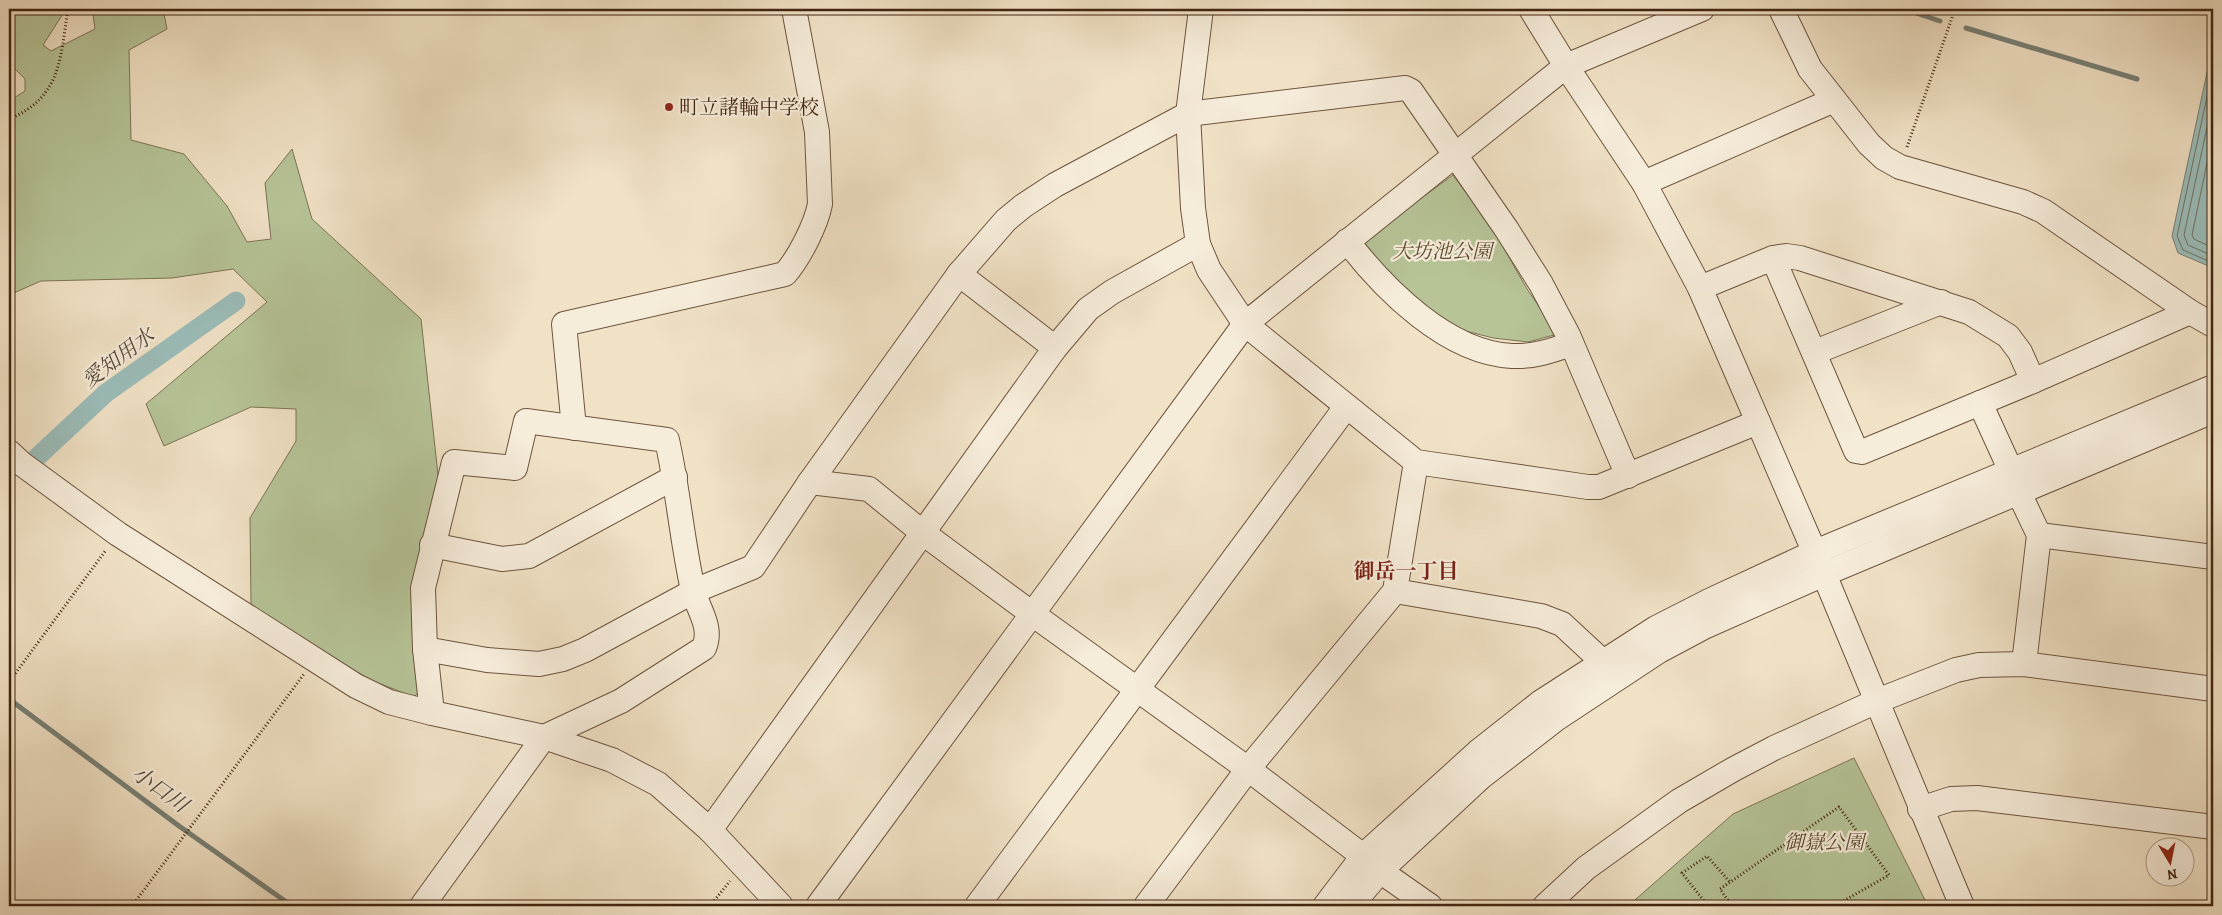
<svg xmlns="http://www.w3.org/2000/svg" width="2222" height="915" viewBox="0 0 2222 915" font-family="Alegreya,'Noto Serif JP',serif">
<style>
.green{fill:#b6c498;stroke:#7c7454}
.water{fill:#9bbdba;stroke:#778076}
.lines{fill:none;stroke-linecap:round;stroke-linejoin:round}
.shore{stroke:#6e7165;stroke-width:1}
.stream{stroke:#778076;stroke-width:5}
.canal{stroke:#9bbdba;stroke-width:19}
.minor-casing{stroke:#6d543e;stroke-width:26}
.path{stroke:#412510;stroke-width:3;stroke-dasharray:1 2.5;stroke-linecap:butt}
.minor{stroke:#f6ecda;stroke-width:24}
.poi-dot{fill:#8f2418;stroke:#f6ecda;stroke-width:2}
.labels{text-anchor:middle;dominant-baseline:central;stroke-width:4.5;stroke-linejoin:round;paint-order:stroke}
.poi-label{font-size:20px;fill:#412510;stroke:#f6ecda;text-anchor:start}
.park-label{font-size:20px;font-style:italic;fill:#5e4d32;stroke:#f6ecda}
.water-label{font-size:21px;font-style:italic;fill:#584b3a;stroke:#f6ecda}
.neighbourhood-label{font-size:21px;font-weight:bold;fill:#7a1f14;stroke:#f6ecda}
</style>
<rect width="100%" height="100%" fill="#f1e2c6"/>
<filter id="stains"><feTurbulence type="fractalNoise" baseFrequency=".004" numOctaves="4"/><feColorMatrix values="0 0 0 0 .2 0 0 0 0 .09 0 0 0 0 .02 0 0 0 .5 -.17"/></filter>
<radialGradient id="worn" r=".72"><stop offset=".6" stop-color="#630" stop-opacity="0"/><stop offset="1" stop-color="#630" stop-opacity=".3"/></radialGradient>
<!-- green -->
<g class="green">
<path d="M 9,9 L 66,9 L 43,45 L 51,51 L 95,29 L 93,14 L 115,9 L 163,9 L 167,29 L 129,50 L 131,140 L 184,154 L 227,206 L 247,242 L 271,239 L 265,183 L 292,149 L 312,219 L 421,319 L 439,484 L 421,689 L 414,697 L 373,681 L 325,654 L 251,605 L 250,518 L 296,441 L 296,409 L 251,407 L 164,446 L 146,404 L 267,302 L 233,269 L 172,278 L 41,281 L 9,295 L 9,101 L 25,91 L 25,79 L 9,63 Z"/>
<path d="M 1453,175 L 1493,229 L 1527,289 L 1558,334 L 1528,342 L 1493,338 L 1458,329 L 1420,302 L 1364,254 L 1361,242 Z"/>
<path d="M 1854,758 L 1928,906 L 1628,906 L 1733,814 Z"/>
</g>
<!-- water -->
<path class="water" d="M 2213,56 L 2213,268 L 2178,253 L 2172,236 L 2208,68 Z"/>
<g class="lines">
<!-- shore -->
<g class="shore">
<path d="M 2213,69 L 2177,236 L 2183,250 L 2213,263"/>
<path d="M 2213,99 L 2184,235 L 2188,245 L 2213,256"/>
<path d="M 2213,134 L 2192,235 L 2194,239 L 2213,248"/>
</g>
<!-- stream -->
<g class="stream">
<path d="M 1904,9 L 1940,21"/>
<path d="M 1966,28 L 2137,79"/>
<path d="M 9,699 L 179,826 L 292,906"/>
</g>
<!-- canal -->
<path class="canal" d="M 34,460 L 106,393 L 236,301"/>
<defs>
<g id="minor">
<path d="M 1201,9 L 1188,114 L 1193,208 L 1198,244 L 1209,270 L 1245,324 L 1416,462 L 1588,487 L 1599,487 L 1758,422"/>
<path d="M 1531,9 L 1566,66 L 1644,183 L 1700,288 L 1824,574 L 1962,906"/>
<path d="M 1781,9 L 1810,69 L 1869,144 L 1884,158 L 1900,167 L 2023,202 L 2043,211 L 2190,312 L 2213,325"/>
<path d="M 1644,183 L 1834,100"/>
<path d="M 1347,241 C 1384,289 1447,353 1512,356 C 1533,357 1551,351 1571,344"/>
<path d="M 1773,258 L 1786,256 L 1800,258 L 1969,312 L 2008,336 L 2020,352 L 2033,381"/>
<path d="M 959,274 L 1055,348"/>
<path d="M 1700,288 L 1773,258 L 1856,451 L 1862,452 L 2033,381 L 2190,312"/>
<path d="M 1815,352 L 1941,302"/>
<path d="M 1980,403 L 2011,471"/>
<path d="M 574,428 L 564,324 L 785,274 C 799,258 816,225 820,204 L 817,132 L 794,9"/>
<path d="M 9,452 L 22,464 L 118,534 L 356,686 L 389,702 L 432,713 L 544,737 L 612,760 L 658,784 L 710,830 L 781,906"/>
<path d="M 810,482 L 869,489 L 923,533 L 1031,613 L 1248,769 L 1363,856"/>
<path d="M 2019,493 L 2039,535 L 2024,664"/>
<path d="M 2039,535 L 2213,557"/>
<path d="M 432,545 L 502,559 L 529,556 L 675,477"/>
<path d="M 1395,591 L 1541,616 L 1562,624 L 1603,662"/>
<path d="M 425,649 L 487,660 L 539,664 L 563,659 L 585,650 L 694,591 L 753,567 L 810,482 L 959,274 L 1006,220 L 1023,206 L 1055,185 L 1188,114 L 1405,88 L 1411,91 L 1507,230 L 1541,284 L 1568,335 L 1628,476"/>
<path d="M 1920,809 L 1951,799 L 1977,798 L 2213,827"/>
<path d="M 710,830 L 1055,348 L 1088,309 L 1112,292 L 1198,244"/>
<path d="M 1380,871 L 1430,906"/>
<path d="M 422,906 L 544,737 L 621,701 L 704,648 C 713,627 698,610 693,590 C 682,541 678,489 667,440 L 526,421 L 515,468 L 454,462 L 423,588 L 425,649 L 432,713"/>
<path d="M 818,906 L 1245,324 L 1566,66 L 1702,9"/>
<path d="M 977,906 L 1346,407"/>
<path d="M 1146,906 L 1248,769 L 1395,591 L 1416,462"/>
<path d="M 1325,906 L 1363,856 L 1479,751 L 1541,702 L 1656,628 L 1709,601 L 1815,552 L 2213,387"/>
<path d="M 1351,906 L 1380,871 L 1481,777 L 1556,719 L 1659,651 L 1706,626 L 1824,574 L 2213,411"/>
<path d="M 1545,906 L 1586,868 L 1679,801 L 1734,769 L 1774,748 L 1877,701 L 1956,670 L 1979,665 L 2024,664 L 2213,689"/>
</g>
</defs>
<!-- minor casing -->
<use href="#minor" class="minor-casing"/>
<!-- path -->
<g class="path">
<path d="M 9,119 C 62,97 60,58 68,9"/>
<path d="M 1907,147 L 1955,9"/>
<path d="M 9,682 L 106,550"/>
<path d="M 132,906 L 304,674"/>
<path d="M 710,906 L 730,881"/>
<path d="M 1708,906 L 1682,873 L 1707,856 L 1730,882"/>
<path d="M 1732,906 L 1720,889 L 1839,807 L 1889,875 L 1835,906"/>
</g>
<!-- minor -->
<use href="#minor" class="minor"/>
</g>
<!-- markers -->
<circle class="poi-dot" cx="669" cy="107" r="5"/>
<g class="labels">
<!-- poi labels -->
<g class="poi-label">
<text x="679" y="107">町立諸輪中学校</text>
</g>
<!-- park labels -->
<g class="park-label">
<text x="1442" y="251">大坊池公園</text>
<text x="1824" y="842">御嶽公園</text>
</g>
<!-- water labels -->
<g class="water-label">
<text transform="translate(118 358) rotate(-37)">愛知用水</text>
<text transform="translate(160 789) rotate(36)">小口川</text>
</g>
<!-- neighbourhood labels -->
<g class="neighbourhood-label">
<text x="1406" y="571">御岳一丁目</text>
</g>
</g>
<!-- margin -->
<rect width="2222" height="915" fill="none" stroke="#f1e2c6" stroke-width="30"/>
<rect x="10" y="10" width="2202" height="895" fill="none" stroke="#412510" stroke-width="2.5"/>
<rect x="15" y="15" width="2192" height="885" fill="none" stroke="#412510"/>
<!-- north arrow -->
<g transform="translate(2170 862) rotate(170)"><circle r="24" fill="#f6ecda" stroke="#ae9c89"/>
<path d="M0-4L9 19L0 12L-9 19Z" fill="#8f2418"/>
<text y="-8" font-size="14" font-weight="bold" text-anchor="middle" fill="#412510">N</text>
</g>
<rect width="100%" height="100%" filter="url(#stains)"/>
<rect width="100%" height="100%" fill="url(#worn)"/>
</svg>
